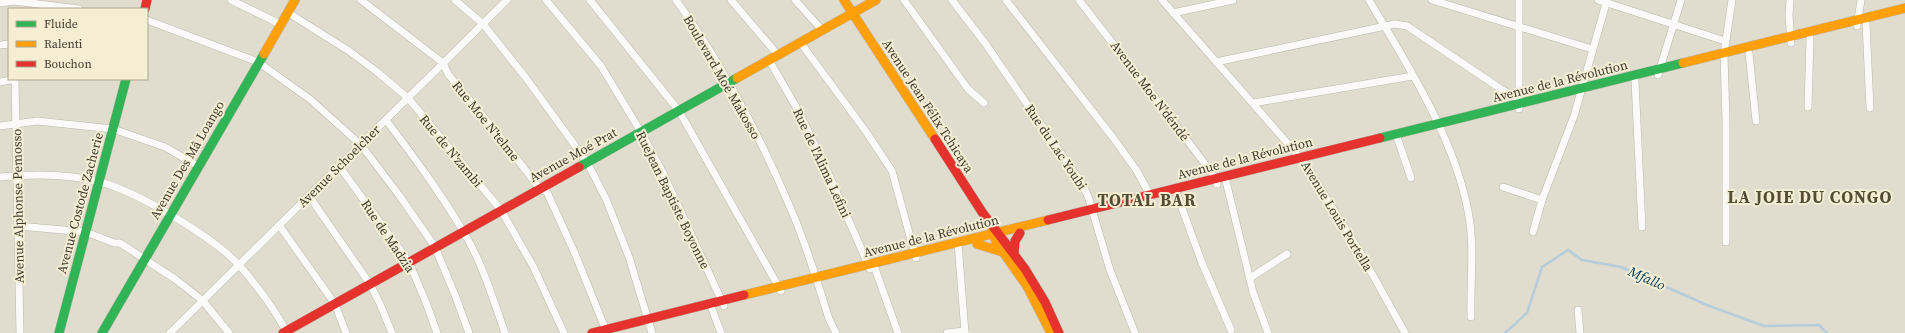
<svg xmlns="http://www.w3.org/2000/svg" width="1905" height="333" viewBox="0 0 1905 333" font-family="'Source Serif 4',serif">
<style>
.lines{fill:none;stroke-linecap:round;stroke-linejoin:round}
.stream{stroke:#b5ccdb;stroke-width:2.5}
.street-casing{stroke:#bbb8ac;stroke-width:8}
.fast-casing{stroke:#bbb8ac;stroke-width:10}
.slow-casing{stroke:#bbb8ac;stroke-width:10}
.jam-casing{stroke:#bbb8ac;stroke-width:10}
.street{stroke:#fafaf8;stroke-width:7}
.fast{stroke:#30b455;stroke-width:9}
.slow{stroke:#ff9f0a;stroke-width:9}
.jam{stroke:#e5322d;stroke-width:9}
.labels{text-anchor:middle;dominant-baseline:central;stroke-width:4;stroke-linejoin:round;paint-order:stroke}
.street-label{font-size:13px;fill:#3c392f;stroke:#f5eed3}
.water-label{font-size:14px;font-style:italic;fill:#003b5f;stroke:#f5eed3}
.district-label{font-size:17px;font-weight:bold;letter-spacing:1px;fill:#534c36;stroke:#f5eed3}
</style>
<rect width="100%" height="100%" fill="#e0dcce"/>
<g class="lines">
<!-- stream -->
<path class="stream" d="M 1505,333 L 1527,313 L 1542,267 L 1568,250 L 1582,260 L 1621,267 L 1707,305 L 1764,326 L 1819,325 L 1827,333"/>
<defs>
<g id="street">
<path d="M 231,0 L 280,24"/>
<path d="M 361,0 L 443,63 L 448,74 L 501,138 L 540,189 L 547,192 L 576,256 L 607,333"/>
<path d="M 455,0 L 483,24 L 526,78 L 587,162 L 606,199 L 629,257 L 652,333"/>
<path d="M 546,0 L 601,66 L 641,132 L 663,173 L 724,306"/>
<path d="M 590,0 L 679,111 L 781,291"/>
<path d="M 676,0 C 722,64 759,134 790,207 C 806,243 817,281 829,319 L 836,333"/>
<path d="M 731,0 L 778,55"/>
<path d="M 795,0 L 822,30"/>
<path d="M 904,0 L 968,89 L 984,103"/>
<path d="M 952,0 L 985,43 L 1082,184 L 1088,196 L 1110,270 L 1135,333"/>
<path d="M 1006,0 L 1114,139 L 1137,171 L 1151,197"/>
<path d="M 1079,0 L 1173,121 L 1216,179 L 1217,184"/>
<path d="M 1162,0 L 1304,162 L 1360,252 L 1405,333"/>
<path d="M 1369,0 C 1407,64 1454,137 1468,211 C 1475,245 1470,282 1471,317"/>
<path d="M 1432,0 L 1592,49"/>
<path d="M 1598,0 L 1725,41"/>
<path d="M 1790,0 L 1789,15 L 1791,43"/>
<path d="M 0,3 L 14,1 L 79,9"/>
<path d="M 287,12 L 349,51 L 376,71 L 408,98 L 501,210 L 533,266 L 564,333"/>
<path d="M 1173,13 L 1233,0"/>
<path d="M 147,20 L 258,62 L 311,100 L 361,145 L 399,195 L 435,247 L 455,295 L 469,333"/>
<path d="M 1866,24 L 1870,108"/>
<path d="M 1857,26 L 1861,0"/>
<path d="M 800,42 L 867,133 L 892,171 L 916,258"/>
<path d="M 0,45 L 9,44"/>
<path d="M 1749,53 L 1756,121"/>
<path d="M 769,60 L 799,112 L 825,166 L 870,269"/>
<path d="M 1216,62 L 1395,24 L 1407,26 L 1501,89 L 1519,99"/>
<path d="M 1658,75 L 1681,0"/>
<path d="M 15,79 L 20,333"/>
<path d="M 1635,81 L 1642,227"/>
<path d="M 0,82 L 15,79"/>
<path d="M 1253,103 L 1413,76"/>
<path d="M 1808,107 L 1810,38"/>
<path d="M 1519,109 L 1519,0"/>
<path d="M 386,120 C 413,156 440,192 463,231 C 482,262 493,299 505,333"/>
<path d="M 0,126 L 37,121 L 113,129 L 165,147 L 198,166"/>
<path d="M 1396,134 L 1411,178"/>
<path d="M 339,166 L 409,262 L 427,305 L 437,333"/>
<path d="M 0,177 C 32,174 69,174 100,182 C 138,192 213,237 240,266 C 257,286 275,309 287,333"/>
<path d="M 1225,177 L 1253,292 L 1268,333"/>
<path d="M 1503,187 L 1542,200"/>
<path d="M 1175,189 L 1202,263 L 1231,330"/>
<path d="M 309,196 L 370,284 L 380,304 L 392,333"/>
<path d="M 279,225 L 335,304 L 346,333"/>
<path d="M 18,226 L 86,232 L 114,243 L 120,243 L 175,279 L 203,301 L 229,333"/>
<path d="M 1533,232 L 1542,200 L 1574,116 L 1607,0"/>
<path d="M 1726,242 L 1726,122 L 1724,54 L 1732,0"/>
<path d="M 958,243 L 965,333"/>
<path d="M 873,263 L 898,333"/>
<path d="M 1250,278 L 1287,254"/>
<path d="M 712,309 L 721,333"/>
<path d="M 1578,310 L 1580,333"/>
<path d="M 170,333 L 507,0"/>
<path d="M 947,333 L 965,331"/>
</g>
<g id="fast">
<path d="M 1380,138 L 1683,63"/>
<path d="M 579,167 L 737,78"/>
<path d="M 59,333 L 126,79"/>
<path d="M 102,333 L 264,54"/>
</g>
<g id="slow">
<path d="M 844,0 L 935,139"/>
<path d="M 264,54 L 295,0"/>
<path d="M 1683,63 L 1905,8"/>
<path d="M 737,78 L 876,0"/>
<path d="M 992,228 L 996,242 L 1027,286 L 1051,333"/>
<path d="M 977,244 L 1003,252"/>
<path d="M 744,295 L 1048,220"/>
</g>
<g id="jam">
<path d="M 145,9 L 147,0"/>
<path d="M 935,139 L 982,212 L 1025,269 L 1045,302 L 1059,333"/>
<path d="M 1048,220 L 1380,138"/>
<path d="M 1014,253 L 1015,241 L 1020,233"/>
<path d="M 283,333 L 579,167"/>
<path d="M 592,333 L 744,295"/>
</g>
</defs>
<!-- street casing -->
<use href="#street" class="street-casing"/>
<!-- fast casing -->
<use href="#fast" class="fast-casing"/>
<!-- slow casing -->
<use href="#slow" class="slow-casing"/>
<!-- jam casing -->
<use href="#jam" class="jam-casing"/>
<!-- street -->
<use href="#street" class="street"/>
<!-- fast -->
<use href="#fast" class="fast"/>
<!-- slow -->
<use href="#slow" class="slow"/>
<!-- jam -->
<use href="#jam" class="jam"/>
</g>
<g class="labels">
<!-- street labels -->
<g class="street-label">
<text transform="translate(722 77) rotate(60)">Boulevard Moé Makosso</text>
<text transform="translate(1560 81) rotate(-14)">Avenue de la Révolution</text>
<text transform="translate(1150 91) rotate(53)">Avenue Moe N'déndé</text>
<text transform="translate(928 106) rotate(57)">Avenue Jean Félix Tchicaya</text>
<text transform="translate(486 121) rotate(51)">Rue Moe N'telme</text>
<text transform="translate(1056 147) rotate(56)">Rue du Lac Youbi</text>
<text transform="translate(451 151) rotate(50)">Rue de N'zambi</text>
<text transform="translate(573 155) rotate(-29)">Avenue Moé Prat</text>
<text transform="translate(1245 158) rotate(-14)">Avenue de la Révolution</text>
<text transform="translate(187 160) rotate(-60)">Avenue Des Mâ Loango</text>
<text transform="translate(822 163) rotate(65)">Rue de l'Alima Lefini</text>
<text transform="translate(339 166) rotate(-45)">Avenue Schoelcher</text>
<text transform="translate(673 200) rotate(64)">RueJean Baptiste Boyonne</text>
<text transform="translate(80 203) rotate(-75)">Avenue Costode Zacherie</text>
<text transform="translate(18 206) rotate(-91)">Avenue Alphonse Pemosso</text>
<text transform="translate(1337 216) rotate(59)">Avenue Louis Portella</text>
<text transform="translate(388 236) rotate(56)">Rue de Madzia</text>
<text transform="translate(931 236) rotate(-14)">Avenue de la Révolution</text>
</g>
<!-- water labels -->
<g class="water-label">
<text transform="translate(1647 278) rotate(24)">Mfallo</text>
</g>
<!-- district labels -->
<g class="district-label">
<text x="1810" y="197">LA JOIE DU CONGO</text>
<text x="1147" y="200">TOTAL BAR</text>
</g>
</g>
<!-- legend -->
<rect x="8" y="8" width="140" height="72" fill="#f5eed3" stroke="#aba691"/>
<rect x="16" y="21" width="20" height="6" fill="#30b455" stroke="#aba691"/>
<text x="44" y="28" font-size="12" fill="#3c392f">Fluide</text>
<rect x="16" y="41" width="20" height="6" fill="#ff9f0a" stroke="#aba691"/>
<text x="44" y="48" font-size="12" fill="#3c392f">Ralenti</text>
<rect x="16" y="61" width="20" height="6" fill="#e5322d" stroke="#aba691"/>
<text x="44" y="68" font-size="12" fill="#3c392f">Bouchon</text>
</svg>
